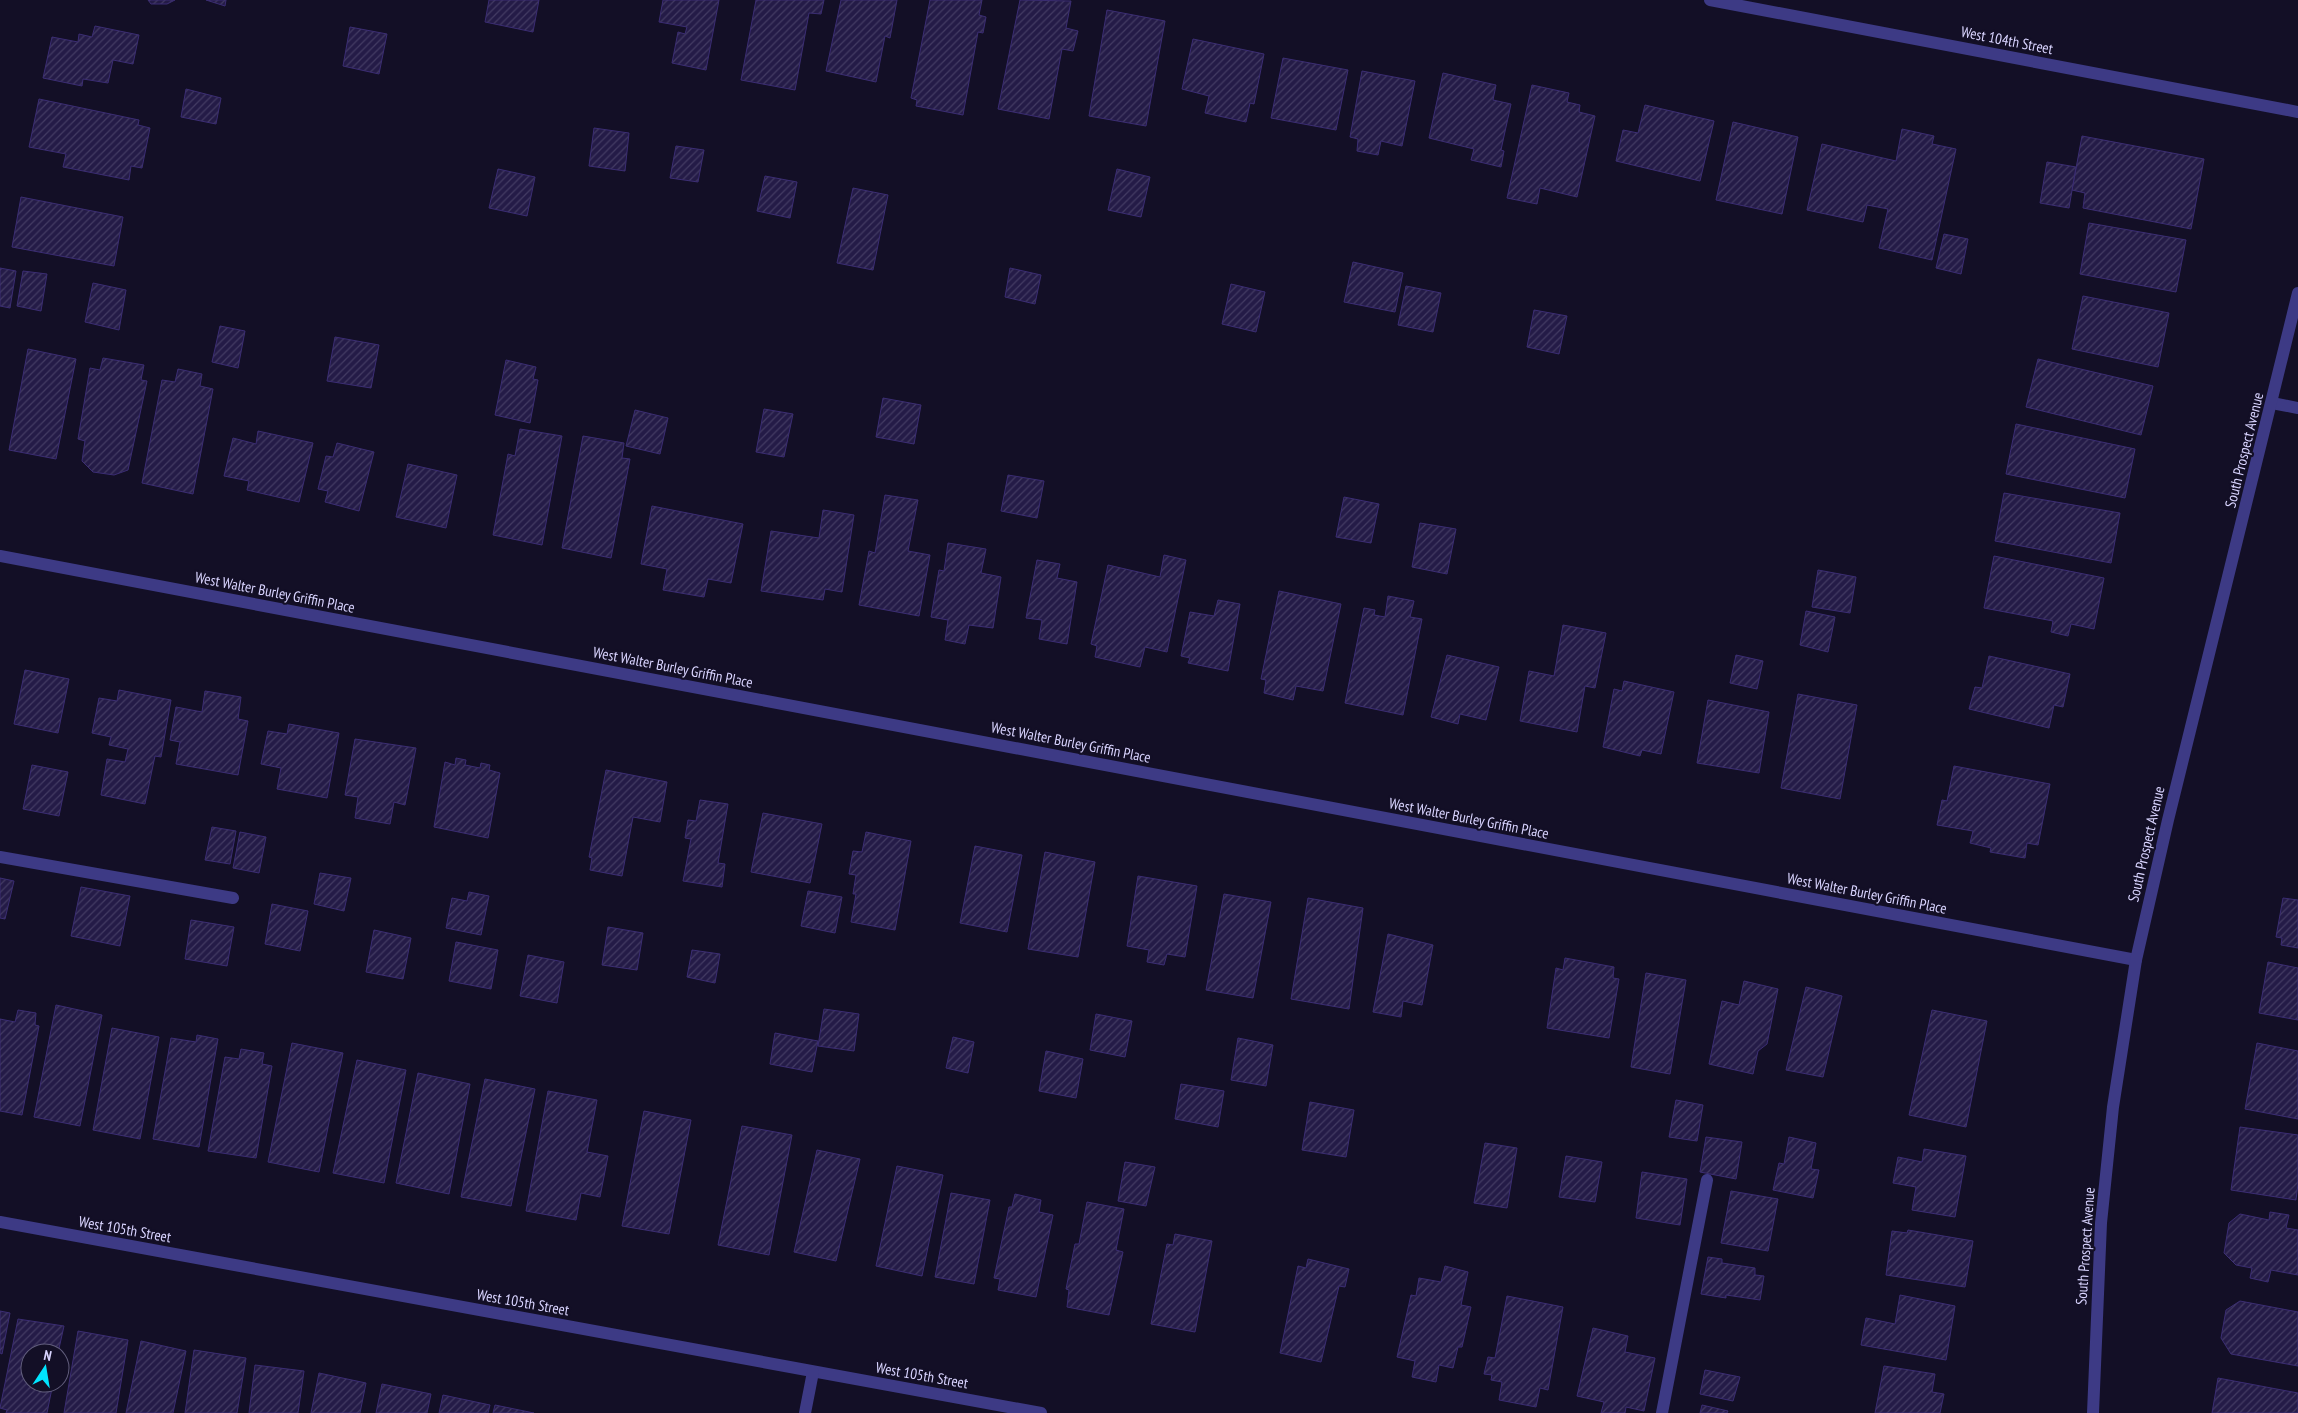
<svg xmlns="http://www.w3.org/2000/svg" width="2298" height="1413" viewBox="0 0 2298 1413" font-family="'PT Sans Narrow',sans-serif">
<style>
.building{fill:url(#building-hatch);stroke:#3b2d73}
.lines{fill:none;stroke-linecap:round;stroke-linejoin:round}
.lane{stroke:#3d3a85;stroke-width:12}
.street{stroke:#3d3a85;stroke-width:12}
.labels{text-anchor:middle;dominant-baseline:central;stroke-width:4.5;stroke-linejoin:round;paint-order:stroke}
.street-label{font-size:15px;fill:#d9d4ff;stroke:#130f26}
</style>
<defs>
<pattern id="building-hatch" width="6" height="6" patternUnits="userSpaceOnUse" patternTransform="scale(1.25)"><rect width="6" height="6" fill="#241b47"/><path d="M-1 1l2-2M0 6l6-6M5 7l2-2" fill="none" stroke="#433b63"/></pattern>
</defs>
<rect width="100%" height="100%" fill="#130f26"/>
<!-- building -->
<g class="building">
<path d="M 148,0 L 175,0 L 167,4 L 151,4 Z"/>
<path d="M 206,0 L 226,0 L 225,6 Z"/>
<path d="M 489,0 L 539,0 L 533,32 L 485,22 Z"/>
<path d="M 663,0 L 719,0 L 706,70 L 672,63 L 678,32 L 685,34 L 687,27 L 659,22 Z"/>
<path d="M 756,0 L 824,0 L 821,14 L 809,13 L 795,90 L 741,80 Z"/>
<path d="M 841,0 L 897,0 L 890,38 L 885,36 L 876,82 L 826,71 Z"/>
<path d="M 930,0 L 982,0 L 979,15 L 986,17 L 983,33 L 978,32 L 963,115 L 916,106 L 917,100 L 911,98 Z"/>
<path d="M 1020,0 L 1071,1 L 1066,28 L 1078,31 L 1073,51 L 1062,49 L 1049,119 L 998,109 Z"/>
<path d="M 1107,10 L 1165,21 L 1146,126 L 1089,116 Z"/>
<path d="M 95,26 L 139,35 L 133,64 L 113,60 L 108,83 L 83,79 L 82,86 L 43,78 L 52,37 L 78,42 L 79,34 L 92,37 Z"/>
<path d="M 350,27 L 387,34 L 379,74 L 343,66 Z"/>
<path d="M 1193,39 L 1264,54 L 1254,104 L 1250,103 L 1246,122 L 1205,113 L 1209,96 L 1182,89 Z"/>
<path d="M 1283,58 L 1348,70 L 1336,130 L 1271,118 Z"/>
<path d="M 1362,71 L 1415,81 L 1402,146 L 1381,141 L 1378,155 L 1357,151 L 1358,139 L 1350,137 Z"/>
<path d="M 1443,73 L 1496,85 L 1493,100 L 1511,104 L 1501,150 L 1504,151 L 1501,167 L 1471,160 L 1474,149 L 1429,138 Z"/>
<path d="M 1532,85 L 1569,93 L 1567,102 L 1580,105 L 1579,112 L 1595,116 L 1577,197 L 1540,188 L 1537,204 L 1507,198 Z"/>
<path d="M 186,89 L 221,98 L 216,124 L 181,117 Z"/>
<path d="M 39,99 L 139,120 L 138,125 L 150,128 L 142,168 L 131,166 L 129,180 L 63,167 L 66,154 L 29,147 Z"/>
<path d="M 1645,105 L 1714,121 L 1700,181 L 1616,161 L 1623,130 L 1638,133 Z"/>
<path d="M 1733,122 L 1798,137 L 1782,214 L 1716,200 Z"/>
<path d="M 594,128 L 629,133 L 625,171 L 589,166 Z"/>
<path d="M 1902,129 L 1934,136 L 1932,144 L 1956,149 L 1932,260 L 1879,248 L 1888,209 L 1867,205 L 1863,222 L 1807,210 L 1822,144 L 1896,161 Z"/>
<path d="M 2082,136 L 2204,159 L 2191,229 L 2083,208 L 2085,193 L 2072,190 Z"/>
<path d="M 676,146 L 704,150 L 698,182 L 670,178 Z"/>
<path d="M 2047,162 L 2076,167 L 2069,208 L 2040,203 Z"/>
<path d="M 498,169 L 535,177 L 527,216 L 489,208 Z"/>
<path d="M 1117,169 L 1150,177 L 1141,217 L 1108,210 Z"/>
<path d="M 765,176 L 797,182 L 790,218 L 757,211 Z"/>
<path d="M 853,188 L 888,195 L 873,270 L 837,263 Z"/>
<path d="M 21,197 L 123,217 L 114,266 L 12,247 Z"/>
<path d="M 2089,223 L 2186,240 L 2176,292 L 2080,274 Z"/>
<path d="M 1944,234 L 1968,239 L 1961,274 L 1936,268 Z"/>
<path d="M 1353,262 L 1403,273 L 1395,312 L 1344,302 Z"/>
<path d="M 0,268 L 16,271 L 10,308 L 0,306 Z"/>
<path d="M 1010,268 L 1041,275 L 1035,304 L 1005,297 Z"/>
<path d="M 23,271 L 47,274 L 41,311 L 17,306 Z"/>
<path d="M 93,283 L 126,290 L 119,330 L 85,322 Z"/>
<path d="M 1231,284 L 1265,292 L 1256,332 L 1222,324 Z"/>
<path d="M 1406,286 L 1441,293 L 1433,332 L 1398,325 Z"/>
<path d="M 2083,296 L 2169,313 L 2158,367 L 2072,349 Z"/>
<path d="M 1534,310 L 1567,316 L 1559,354 L 1527,347 Z"/>
<path d="M 220,326 L 245,331 L 238,368 L 212,362 Z"/>
<path d="M 335,337 L 379,345 L 371,388 L 327,381 Z"/>
<path d="M 28,349 L 76,359 L 56,459 L 9,450 Z"/>
<path d="M 103,358 L 144,365 L 141,380 L 147,381 L 128,470 L 114,475 L 93,472 L 82,461 L 85,441 L 78,439 L 90,368 L 100,370 Z"/>
<path d="M 2038,359 L 2153,386 L 2141,435 L 2026,407 Z"/>
<path d="M 506,360 L 536,367 L 533,379 L 538,380 L 530,423 L 495,415 Z"/>
<path d="M 178,369 L 202,374 L 200,386 L 213,389 L 193,494 L 142,483 L 162,380 L 175,382 Z"/>
<path d="M 883,398 L 921,405 L 914,444 L 876,437 Z"/>
<path d="M 764,409 L 793,414 L 784,457 L 756,452 Z"/>
<path d="M 635,410 L 668,418 L 660,454 L 626,446 Z"/>
<path d="M 2016,424 L 2135,449 L 2125,498 L 2006,474 Z"/>
<path d="M 520,429 L 562,436 L 542,545 L 493,535 L 508,454 L 515,456 Z"/>
<path d="M 258,431 L 313,443 L 299,502 L 247,490 L 249,481 L 224,476 L 233,438 L 256,444 Z"/>
<path d="M 583,436 L 624,443 L 622,458 L 630,459 L 611,558 L 562,548 Z"/>
<path d="M 337,443 L 374,452 L 359,511 L 325,502 L 328,491 L 318,489 L 326,456 L 333,457 Z"/>
<path d="M 408,464 L 457,475 L 446,528 L 396,517 Z"/>
<path d="M 1008,475 L 1044,481 L 1037,518 L 1001,511 Z"/>
<path d="M 2004,493 L 2120,513 L 2111,563 L 1995,541 Z"/>
<path d="M 885,495 L 918,500 L 908,551 L 930,555 L 919,616 L 859,605 L 869,551 L 875,553 Z"/>
<path d="M 1344,497 L 1379,504 L 1371,543 L 1336,537 Z"/>
<path d="M 652,506 L 743,524 L 731,583 L 708,579 L 704,597 L 663,590 L 667,569 L 641,564 Z"/>
<path d="M 823,510 L 854,515 L 842,592 L 825,589 L 823,600 L 761,591 L 771,531 L 819,538 Z"/>
<path d="M 1420,523 L 1456,529 L 1447,574 L 1412,567 Z"/>
<path d="M 948,543 L 986,549 L 981,573 L 1001,577 L 993,628 L 969,625 L 965,644 L 945,640 L 948,620 L 931,617 L 939,570 L 944,571 Z"/>
<path d="M 1164,555 L 1186,560 L 1167,652 L 1145,647 L 1140,667 L 1095,657 L 1097,646 L 1091,644 L 1108,565 L 1160,577 Z"/>
<path d="M 1994,556 L 2104,578 L 2094,629 L 2071,624 L 2068,636 L 2051,632 L 2053,621 L 1984,608 Z"/>
<path d="M 1037,560 L 1060,564 L 1057,578 L 1077,582 L 1067,644 L 1039,639 L 1042,620 L 1026,618 Z"/>
<path d="M 1818,570 L 1856,577 L 1850,613 L 1812,607 Z"/>
<path d="M 1279,591 L 1341,604 L 1323,691 L 1296,686 L 1293,700 L 1264,693 L 1266,680 L 1261,679 Z"/>
<path d="M 1388,596 L 1414,601 L 1410,617 L 1422,619 L 1403,715 L 1345,703 L 1364,608 L 1375,610 L 1374,615 L 1385,617 Z"/>
<path d="M 1218,600 L 1240,604 L 1228,671 L 1188,663 L 1190,658 L 1181,656 L 1190,612 L 1214,616 Z"/>
<path d="M 1806,611 L 1835,617 L 1828,652 L 1800,645 Z"/>
<path d="M 1563,625 L 1606,633 L 1595,688 L 1585,686 L 1577,732 L 1520,721 L 1529,671 L 1554,676 Z"/>
<path d="M 1447,655 L 1499,667 L 1486,720 L 1460,714 L 1458,724 L 1431,717 Z"/>
<path d="M 1736,655 L 1763,661 L 1757,689 L 1730,683 Z"/>
<path d="M 1989,656 L 2070,674 L 2063,707 L 2054,705 L 2049,728 L 1969,709 L 1975,687 L 1982,688 Z"/>
<path d="M 25,670 L 69,679 L 58,733 L 14,724 Z"/>
<path d="M 1624,681 L 1674,692 L 1661,754 L 1642,750 L 1640,756 L 1603,747 L 1614,689 L 1622,691 Z"/>
<path d="M 119,690 L 171,700 L 161,757 L 155,756 L 145,804 L 101,795 L 107,759 L 125,762 L 128,749 L 109,745 L 111,737 L 92,733 L 99,698 L 117,701 Z"/>
<path d="M 205,691 L 241,697 L 238,719 L 248,721 L 238,775 L 176,764 L 180,742 L 170,740 L 176,707 L 202,712 Z"/>
<path d="M 1798,694 L 1857,705 L 1840,799 L 1781,788 Z"/>
<path d="M 1708,700 L 1769,712 L 1759,773 L 1697,763 Z"/>
<path d="M 289,724 L 339,733 L 327,798 L 277,789 L 281,768 L 261,764 L 268,731 L 287,734 Z"/>
<path d="M 355,739 L 416,748 L 405,805 L 394,802 L 390,824 L 355,818 L 358,797 L 345,795 Z"/>
<path d="M 456,758 L 466,760 L 465,765 L 480,768 L 481,763 L 490,765 L 489,770 L 500,773 L 488,838 L 434,827 L 445,762 L 455,765 Z"/>
<path d="M 32,765 L 68,772 L 59,816 L 23,809 Z"/>
<path d="M 1954,766 L 2050,784 L 2038,845 L 2027,843 L 2025,858 L 1990,852 L 1991,848 L 1970,843 L 1973,831 L 1937,825 L 1942,800 L 1947,801 Z"/>
<path d="M 606,770 L 667,782 L 660,822 L 633,817 L 622,876 L 590,870 L 592,858 L 589,857 Z"/>
<path d="M 700,800 L 728,804 L 718,863 L 725,864 L 722,887 L 683,881 L 691,839 L 685,838 L 688,820 L 696,821 Z"/>
<path d="M 763,813 L 822,824 L 810,883 L 751,872 Z"/>
<path d="M 212,827 L 236,831 L 230,864 L 205,860 Z"/>
<path d="M 240,832 L 266,837 L 259,873 L 233,868 Z"/>
<path d="M 866,832 L 911,841 L 895,930 L 851,922 L 856,894 L 853,894 L 856,875 L 849,874 L 853,851 L 862,852 Z"/>
<path d="M 975,846 L 1022,855 L 1007,932 L 960,923 Z"/>
<path d="M 1045,852 L 1095,862 L 1078,957 L 1028,949 Z"/>
<path d="M 320,873 L 351,878 L 344,911 L 314,904 Z"/>
<path d="M 1138,876 L 1197,886 L 1185,957 L 1167,954 L 1164,965 L 1147,962 L 1149,950 L 1127,946 Z"/>
<path d="M 0,878 L 14,881 L 5,919 L 0,918 Z"/>
<path d="M 81,887 L 130,896 L 120,946 L 71,936 Z"/>
<path d="M 808,891 L 842,897 L 835,933 L 801,926 Z"/>
<path d="M 469,892 L 489,896 L 481,935 L 446,928 L 452,898 L 467,901 Z"/>
<path d="M 1224,894 L 1271,902 L 1253,998 L 1206,990 Z"/>
<path d="M 1308,898 L 1363,908 L 1349,1009 L 1291,999 Z"/>
<path d="M 2283,898 L 2298,900 L 2298,948 L 2281,945 L 2282,938 L 2276,937 Z"/>
<path d="M 272,904 L 308,911 L 300,951 L 265,944 Z"/>
<path d="M 191,920 L 234,927 L 227,966 L 185,959 Z"/>
<path d="M 608,927 L 643,933 L 637,970 L 602,965 Z"/>
<path d="M 374,930 L 411,938 L 403,979 L 366,972 Z"/>
<path d="M 1388,934 L 1433,945 L 1422,1005 L 1403,1001 L 1401,1017 L 1373,1012 Z"/>
<path d="M 456,942 L 498,950 L 491,989 L 449,981 Z"/>
<path d="M 692,950 L 720,954 L 715,983 L 687,977 Z"/>
<path d="M 528,955 L 564,962 L 557,1003 L 520,996 Z"/>
<path d="M 1565,958 L 1614,967 L 1613,978 L 1619,979 L 1609,1038 L 1547,1028 L 1556,968 L 1563,970 Z"/>
<path d="M 2268,962 L 2298,968 L 2298,1020 L 2259,1013 Z"/>
<path d="M 1646,973 L 1686,980 L 1670,1074 L 1631,1067 Z"/>
<path d="M 1744,981 L 1778,989 L 1767,1044 L 1758,1051 L 1753,1074 L 1709,1064 L 1722,1001 L 1739,1005 Z"/>
<path d="M 1806,987 L 1842,996 L 1823,1077 L 1786,1070 Z"/>
<path d="M 56,1005 L 102,1015 L 80,1126 L 34,1117 Z"/>
<path d="M 824,1009 L 859,1014 L 854,1051 L 818,1046 Z"/>
<path d="M 18,1010 L 36,1013 L 35,1025 L 39,1026 L 22,1115 L 0,1111 L 0,1019 L 15,1022 Z"/>
<path d="M 1932,1010 L 1987,1021 L 1966,1127 L 1909,1115 Z"/>
<path d="M 1096,1014 L 1132,1021 L 1125,1057 L 1090,1050 Z"/>
<path d="M 112,1028 L 159,1037 L 140,1139 L 93,1130 Z"/>
<path d="M 775,1033 L 818,1041 L 812,1072 L 770,1064 Z"/>
<path d="M 197,1035 L 218,1039 L 199,1147 L 153,1139 L 171,1038 L 196,1042 Z"/>
<path d="M 953,1037 L 974,1042 L 968,1073 L 946,1068 Z"/>
<path d="M 1238,1038 L 1273,1045 L 1266,1086 L 1231,1080 Z"/>
<path d="M 292,1043 L 343,1053 L 319,1172 L 268,1162 Z"/>
<path d="M 2257,1043 L 2298,1051 L 2298,1119 L 2245,1109 Z"/>
<path d="M 241,1049 L 264,1053 L 262,1064 L 272,1066 L 256,1158 L 208,1151 L 225,1057 L 239,1059 Z"/>
<path d="M 1046,1051 L 1083,1059 L 1076,1098 L 1039,1091 Z"/>
<path d="M 357,1060 L 406,1070 L 384,1183 L 333,1173 Z"/>
<path d="M 418,1073 L 470,1084 L 449,1194 L 396,1183 Z"/>
<path d="M 485,1079 L 535,1089 L 511,1206 L 461,1197 Z"/>
<path d="M 1181,1084 L 1224,1091 L 1218,1127 L 1175,1119 Z"/>
<path d="M 548,1091 L 597,1100 L 587,1152 L 608,1156 L 600,1197 L 581,1193 L 576,1220 L 526,1211 Z"/>
<path d="M 1676,1100 L 1703,1105 L 1697,1141 L 1669,1137 Z"/>
<path d="M 1310,1102 L 1354,1110 L 1346,1157 L 1302,1150 Z"/>
<path d="M 644,1111 L 691,1120 L 669,1234 L 622,1226 Z"/>
<path d="M 742,1126 L 792,1135 L 769,1255 L 718,1245 Z"/>
<path d="M 2240,1127 L 2298,1135 L 2298,1184 L 2296,1200 L 2231,1190 Z"/>
<path d="M 1706,1137 L 1742,1142 L 1736,1179 L 1700,1172 Z"/>
<path d="M 1789,1137 L 1816,1143 L 1811,1169 L 1819,1170 L 1813,1198 L 1773,1190 L 1779,1163 L 1784,1164 Z"/>
<path d="M 1485,1143 L 1517,1148 L 1507,1208 L 1474,1203 Z"/>
<path d="M 1924,1149 L 1966,1156 L 1955,1217 L 1912,1210 L 1916,1187 L 1893,1183 L 1898,1157 L 1922,1162 Z"/>
<path d="M 817,1150 L 860,1159 L 836,1261 L 794,1252 Z"/>
<path d="M 1566,1156 L 1602,1162 L 1595,1202 L 1559,1197 Z"/>
<path d="M 1125,1162 L 1155,1167 L 1146,1206 L 1118,1201 Z"/>
<path d="M 897,1166 L 943,1175 L 922,1276 L 876,1266 Z"/>
<path d="M 1642,1172 L 1687,1179 L 1680,1225 L 1636,1218 Z"/>
<path d="M 1731,1191 L 1778,1199 L 1768,1251 L 1721,1243 Z"/>
<path d="M 951,1193 L 990,1200 L 974,1284 L 935,1277 Z"/>
<path d="M 1015,1194 L 1041,1200 L 1039,1212 L 1053,1215 L 1036,1297 L 998,1290 L 1000,1279 L 994,1278 L 1009,1207 L 1012,1207 Z"/>
<path d="M 1087,1202 L 1124,1209 L 1116,1250 L 1123,1252 L 1109,1315 L 1067,1307 L 1069,1290 L 1066,1289 L 1075,1244 L 1079,1244 Z"/>
<path d="M 2270,1212 L 2289,1215 L 2286,1228 L 2298,1230 L 2298,1275 L 2271,1270 L 2268,1282 L 2250,1278 L 2252,1268 L 2236,1265 L 2224,1253 L 2229,1223 L 2240,1214 L 2269,1220 Z"/>
<path d="M 1908,1230 L 1973,1241 L 1965,1287 L 1886,1275 L 1892,1231 L 1907,1233 Z"/>
<path d="M 1175,1234 L 1212,1241 L 1195,1332 L 1151,1324 L 1167,1244 L 1173,1245 Z"/>
<path d="M 1708,1257 L 1722,1259 L 1722,1263 L 1755,1268 L 1755,1275 L 1764,1276 L 1760,1300 L 1726,1295 L 1726,1298 L 1701,1294 Z"/>
<path d="M 1308,1259 L 1349,1269 L 1345,1287 L 1339,1286 L 1321,1362 L 1280,1353 L 1298,1266 L 1306,1268 Z"/>
<path d="M 1445,1266 L 1468,1272 L 1461,1305 L 1471,1307 L 1462,1347 L 1458,1347 L 1453,1368 L 1439,1365 L 1436,1382 L 1412,1377 L 1415,1361 L 1397,1357 L 1411,1295 L 1416,1296 L 1419,1278 L 1441,1282 Z"/>
<path d="M 1900,1295 L 1955,1306 L 1946,1360 L 1861,1345 L 1866,1318 L 1895,1324 Z"/>
<path d="M 1507,1296 L 1563,1307 L 1548,1390 L 1540,1388 L 1536,1407 L 1499,1400 L 1502,1382 L 1491,1380 L 1492,1375 L 1484,1374 L 1488,1357 L 1495,1358 Z"/>
<path d="M 2240,1301 L 2298,1312 L 2298,1366 L 2231,1354 L 2221,1338 L 2226,1310 Z"/>
<path d="M 0,1311 L 10,1313 L 2,1354 L 0,1353 Z"/>
<path d="M 18,1319 L 64,1326 L 58,1353 L 30,1353 L 30,1383 L 53,1383 L 47,1413 L 6,1413 L 7,1410 L 0,1408 Z"/>
<path d="M 1593,1328 L 1628,1336 L 1625,1352 L 1655,1358 L 1644,1411 L 1626,1407 L 1625,1413 L 1601,1413 L 1604,1402 L 1577,1396 Z"/>
<path d="M 78,1331 L 128,1340 L 116,1413 L 64,1413 Z"/>
<path d="M 141,1341 L 186,1351 L 173,1413 L 126,1413 Z"/>
<path d="M 194,1350 L 246,1358 L 237,1413 L 185,1413 Z"/>
<path d="M 255,1365 L 304,1371 L 298,1413 L 249,1413 Z"/>
<path d="M 1884,1366 L 1935,1374 L 1932,1392 L 1944,1394 L 1940,1413 L 1875,1413 Z"/>
<path d="M 1705,1370 L 1740,1377 L 1733,1401 L 1700,1394 Z"/>
<path d="M 319,1373 L 366,1383 L 360,1413 L 311,1413 Z"/>
<path d="M 2218,1378 L 2298,1393 L 2298,1413 L 2212,1413 Z"/>
<path d="M 382,1384 L 431,1394 L 427,1413 L 376,1413 Z"/>
<path d="M 443,1395 L 490,1405 L 488,1413 L 439,1413 Z"/>
<path d="M 495,1405 L 534,1413 L 493,1413 Z"/>
<path d="M 1702,1405 L 1728,1411 L 1727,1413 L 1700,1413 Z"/>
</g>
<g class="lines">
<!-- lane -->
<g class="lane">
<path d="M 0,857 L 233,898"/>
<path d="M 1662,1413 L 1707,1180"/>
</g>
<!-- street -->
<g class="street">
<path d="M 1710,0 L 2298,112"/>
<path d="M 2272,403 L 2298,408"/>
<path d="M 0,556 L 2136,960"/>
<path d="M 0,1222 L 1041,1413"/>
<path d="M 805,1413 L 813,1372"/>
<path d="M 2093,1413 L 2101,1223 L 2113,1107 L 2136,960 L 2168,820 L 2298,293"/>
</g>
</g>
<g class="labels">
<!-- street labels -->
<g class="street-label">
<text transform="translate(2007 40) rotate(11)">West 104th Street</text>
<text transform="translate(2244 450) rotate(-76)">South Prospect Avenue</text>
<text transform="translate(275 592) rotate(11)">West Walter Burley Griffin Place</text>
<text transform="translate(673 667) rotate(11)">West Walter Burley Griffin Place</text>
<text transform="translate(1071 742) rotate(11)">West Walter Burley Griffin Place</text>
<text transform="translate(1469 818) rotate(11)">West Walter Burley Griffin Place</text>
<text transform="translate(2146 844) rotate(-77)">South Prospect Avenue</text>
<text transform="translate(1867 893) rotate(11)">West Walter Burley Griffin Place</text>
<text transform="translate(125 1229) rotate(10)">West 105th Street</text>
<text transform="translate(2085 1246) rotate(-86)">South Prospect Avenue</text>
<text transform="translate(523 1302) rotate(10)">West 105th Street</text>
<text transform="translate(922 1375) rotate(10)">West 105th Street</text>
</g>
</g>
<!-- north arrow -->
<g transform="translate(45 1368) rotate(12)"><circle r="24" fill="#130f26" stroke="#625e7d"/>
<path d="M0-4L9 19L0 12L-9 19Z" fill="#00e5ff"/>
<text y="-8" font-size="14" font-weight="bold" text-anchor="middle" fill="#d9d4ff">N</text>
</g>
</svg>
